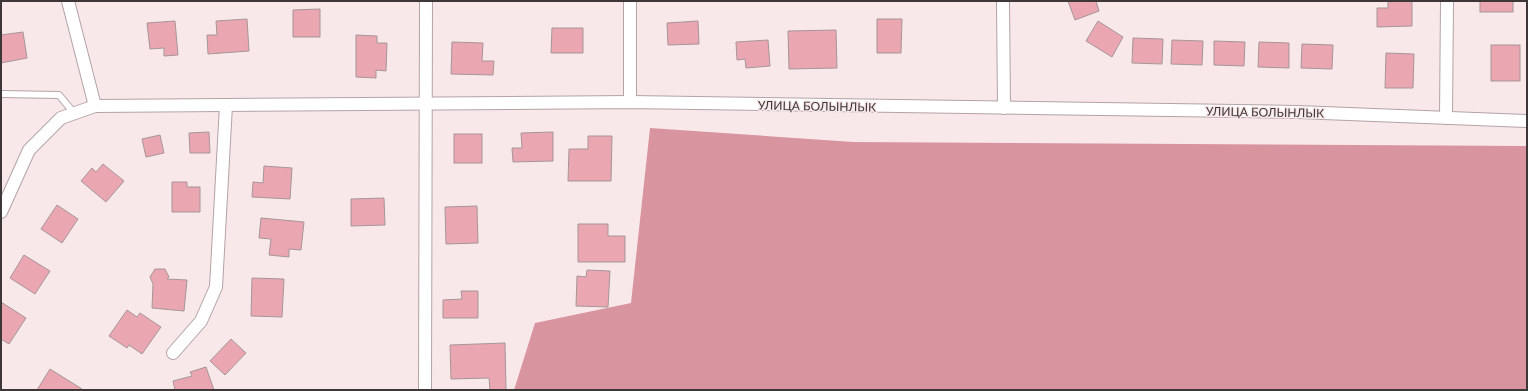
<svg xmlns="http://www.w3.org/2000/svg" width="1528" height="391" viewBox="0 0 1528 391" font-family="Lato,sans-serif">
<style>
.forest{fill:#d895a0}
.building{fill:#eaa6b1;stroke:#a69698}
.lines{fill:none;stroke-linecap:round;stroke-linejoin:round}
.lane-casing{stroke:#b3a3a6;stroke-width:8}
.street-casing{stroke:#b3a3a6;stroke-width:14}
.lane{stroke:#fff;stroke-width:6}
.street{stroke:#fff;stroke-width:12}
.labels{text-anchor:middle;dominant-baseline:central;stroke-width:3;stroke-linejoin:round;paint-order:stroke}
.street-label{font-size:12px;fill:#3d3738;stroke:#f9e8ea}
</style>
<rect width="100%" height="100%" fill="#f9e8ea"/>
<!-- forest -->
<path class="forest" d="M 650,128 L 853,142 L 1527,146 L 1527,390 L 514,390 L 535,323 L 631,303 Z"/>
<!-- building -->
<g class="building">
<path d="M 1068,1 L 1096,1 L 1099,11 L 1075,20 Z"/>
<path d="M 1388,1 L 1412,1 L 1412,26 L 1377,27 L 1377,8 L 1388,8 Z"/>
<rect x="1480" y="1" width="33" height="11"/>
<path d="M 320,9 L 320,37 L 293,37 L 293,10 Z"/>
<path d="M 247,19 L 249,51 L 208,54 L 207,35 L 217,35 L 216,21 Z"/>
<path d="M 877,19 L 902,19 L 901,53 L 877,53 Z"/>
<path d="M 175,21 L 178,55 L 164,56 L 164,48 L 150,49 L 147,23 Z"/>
<path d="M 698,21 L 699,44 L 668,45 L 667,23 Z"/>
<path d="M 1098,21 L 1123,37 L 1112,57 L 1086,41 Z"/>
<path d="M 552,28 L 583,28 L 583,53 L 551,53 Z"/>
<path d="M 836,30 L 837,68 L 789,69 L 788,31 Z"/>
<path d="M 23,32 L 27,58 L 1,63 L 1,35 Z"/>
<path d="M 356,35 L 377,36 L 377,43 L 387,43 L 386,71 L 376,70 L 376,78 L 356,77 Z"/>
<path d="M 1133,38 L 1163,39 L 1162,64 L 1132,63 Z"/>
<path d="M 768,40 L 770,66 L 746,68 L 745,59 L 737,60 L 736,42 Z"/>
<path d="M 1172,40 L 1203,41 L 1202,65 L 1171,64 Z"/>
<path d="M 1214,41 L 1245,42 L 1244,66 L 1214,65 Z"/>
<path d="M 452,42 L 483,43 L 482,61 L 494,61 L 493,75 L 451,74 Z"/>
<path d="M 1259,42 L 1289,43 L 1289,68 L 1258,67 Z"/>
<path d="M 1302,44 L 1333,45 L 1332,69 L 1301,68 Z"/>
<rect x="1491" y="45" width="29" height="36"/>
<path d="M 1386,53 L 1414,54 L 1413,88 L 1385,88 Z"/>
<path d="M 209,132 L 210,153 L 190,153 L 189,133 Z"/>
<path d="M 553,132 L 553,161 L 513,162 L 512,148 L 522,148 L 521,133 Z"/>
<rect x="454" y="134" width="28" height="29"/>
<path d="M 160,135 L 164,153 L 146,157 L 142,139 Z"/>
<path d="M 588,136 L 612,136 L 611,181 L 568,181 L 569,149 L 588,149 Z"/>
<path d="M 103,164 L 124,181 L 106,202 L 81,181 L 92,168 L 96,172 Z"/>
<path d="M 264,166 L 292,168 L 290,199 L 252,197 L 253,182 L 263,183 Z"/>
<path d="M 172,182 L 187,182 L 187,187 L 200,187 L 200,212 L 172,212 Z"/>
<path d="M 384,198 L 385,225 L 351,226 L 351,199 Z"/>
<path d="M 57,205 L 78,219 L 62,243 L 41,229 Z"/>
<path d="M 477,206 L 478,243 L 446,244 L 445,207 Z"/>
<path d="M 261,218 L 304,222 L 301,250 L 289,249 L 289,257 L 269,255 L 271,239 L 259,238 Z"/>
<path d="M 578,224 L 608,224 L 608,236 L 625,236 L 625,262 L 578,262 Z"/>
<path d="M 24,255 L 50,271 L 35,294 L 10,278 Z"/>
<path d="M 155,269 L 165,269 L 169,277 L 167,279 L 187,280 L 184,311 L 152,308 L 153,284 L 150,277 Z"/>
<path d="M 587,270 L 610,271 L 608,307 L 576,306 L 577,276 L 586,277 Z"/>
<path d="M 252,278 L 284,279 L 282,317 L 251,316 Z"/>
<path d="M 461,291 L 478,291 L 478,318 L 443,318 L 443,300 L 462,299 Z"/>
<path d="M 1,302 L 26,318 L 9,344 L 1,339 Z"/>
<path d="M 127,310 L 137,317 L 140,313 L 161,327 L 142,354 L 129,345 L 127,348 L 109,336 Z"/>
<path d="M 231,339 L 246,353 L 225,375 L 210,361 Z"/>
<path d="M 505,343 L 506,390 L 490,390 L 489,378 L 451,379 L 450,345 Z"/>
<path d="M 206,367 L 214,390 L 175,390 L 173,381 L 192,376 L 190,372 Z"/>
<path d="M 50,369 L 82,389 L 82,390 L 37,390 Z"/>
</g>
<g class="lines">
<defs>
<path id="lane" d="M 1,94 L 59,95 L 74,113"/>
<g id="street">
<path d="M 68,1 L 95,106"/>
<path d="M 1003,1 L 1004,108"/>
<path d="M 630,102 L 630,1"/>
<path d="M 1446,118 L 1447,1"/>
<path d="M 1,212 L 29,150 L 61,118 L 95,106 L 630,102 L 1298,112 L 1527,121"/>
<path d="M 173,353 L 201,321 L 216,287 L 226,105"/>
<path d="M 425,390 L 426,1"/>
</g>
</defs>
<!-- lane casing -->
<use href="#lane" class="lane-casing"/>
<!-- street casing -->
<use href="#street" class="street-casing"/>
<!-- lane -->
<use href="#lane" class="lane"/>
<!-- street -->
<use href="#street" class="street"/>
</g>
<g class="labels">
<!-- street labels -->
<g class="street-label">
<text transform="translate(817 106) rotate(1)">УЛИЦА БОЛЫНЛЫК</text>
<text transform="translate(1265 112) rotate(1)">УЛИЦА БОЛЫНЛЫК</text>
</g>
</g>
<!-- border -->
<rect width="1528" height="391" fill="none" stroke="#3d3738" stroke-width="4"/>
</svg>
